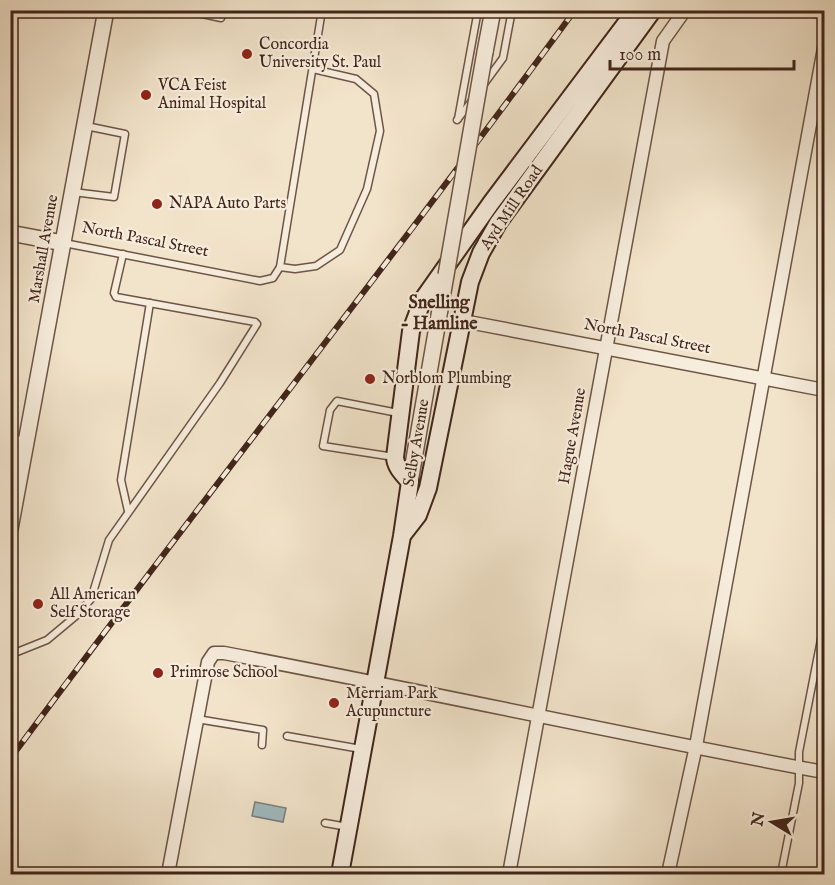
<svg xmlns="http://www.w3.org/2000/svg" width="835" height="885" viewBox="0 0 835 885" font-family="'IM FELL English',serif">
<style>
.water{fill:#a0bcc1;stroke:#7a807e;stroke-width:1.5}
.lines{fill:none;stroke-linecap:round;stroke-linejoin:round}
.service-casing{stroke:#6d5546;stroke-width:9}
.minor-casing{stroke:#6d5546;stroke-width:15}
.tertiary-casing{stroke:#6d5546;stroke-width:18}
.secondary-casing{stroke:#41251a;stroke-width:20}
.service{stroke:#f7eddd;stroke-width:6}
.minor{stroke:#f7eddd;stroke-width:12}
.tertiary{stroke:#f7eddd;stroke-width:15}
.secondary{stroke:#f7eddd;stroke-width:16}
.rail-casing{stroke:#41251a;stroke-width:6}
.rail{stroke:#f7eddd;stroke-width:4;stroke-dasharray:11;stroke-linecap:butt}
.tertiary-bridge-casing{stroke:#6d5546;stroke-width:18;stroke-linecap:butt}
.tertiary-bridge{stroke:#f7eddd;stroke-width:15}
.poi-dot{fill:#8f2418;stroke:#f7eddd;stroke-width:2}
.labels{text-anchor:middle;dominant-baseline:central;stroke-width:4.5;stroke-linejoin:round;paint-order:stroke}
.poi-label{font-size:16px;fill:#41251a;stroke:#f7eddd;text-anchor:start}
.street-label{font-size:16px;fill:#41251a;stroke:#f7eddd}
.neighbourhood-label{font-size:18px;font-weight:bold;fill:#41251a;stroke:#f7eddd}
</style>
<rect width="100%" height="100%" fill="#f2e4cb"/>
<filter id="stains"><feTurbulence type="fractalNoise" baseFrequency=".00333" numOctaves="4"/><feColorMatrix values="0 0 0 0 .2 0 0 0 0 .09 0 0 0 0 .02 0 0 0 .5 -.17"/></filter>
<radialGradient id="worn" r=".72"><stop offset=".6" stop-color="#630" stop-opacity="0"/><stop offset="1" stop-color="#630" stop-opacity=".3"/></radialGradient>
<!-- water -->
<path class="water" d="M 255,802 L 286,808 L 283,822 L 252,816 Z"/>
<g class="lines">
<defs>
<g id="service">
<path d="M 184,10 L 221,18 L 222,10"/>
<path d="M 484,84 L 503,58 L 512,10"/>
<path d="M 458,119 L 478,10"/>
<path d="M 457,120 L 471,102"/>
<path d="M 73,192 L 114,197 L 125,134 L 86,126"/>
<path d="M 64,243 L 260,281 L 273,278 L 280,267 L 322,10"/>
<path d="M 280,267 L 295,269 L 316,266 L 340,250 L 367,189 L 380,131 L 374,94 L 356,79 L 313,69"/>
<path d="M 10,438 L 26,441"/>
<path d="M 394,457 L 323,446 L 330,410 L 337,401 L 398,413"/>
<path d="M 128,511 L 121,480 L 150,303"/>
<path d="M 10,652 L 17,652 L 47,640 L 77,615 L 91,599 L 109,540 L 220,383 L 257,324 L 255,322 L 116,297 L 114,293 L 123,254"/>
<path d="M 197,719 L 263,730 L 262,745"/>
<path d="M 287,736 L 361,749"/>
<path d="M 325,823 L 348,827"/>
<path d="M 781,874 L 799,783 L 799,752 L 824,624"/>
</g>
<g id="minor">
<path d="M 811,10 L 824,13"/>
<path d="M 463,321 L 824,390"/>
<path d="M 168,874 L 208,662 L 214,653 L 224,653 C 424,691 624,735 824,772"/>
<path d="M 509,874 L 663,41 L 685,10"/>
<path d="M 668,874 L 696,746 L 824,48"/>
</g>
<g id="tertiary">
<path d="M 485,52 L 493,10"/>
<path d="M 10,233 L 63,243"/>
<path d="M 410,482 L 446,275"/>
<path d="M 10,529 L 106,10"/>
</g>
<g id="secondary">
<path d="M 404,533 L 418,515 L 428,488 L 470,282 L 481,253 L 498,223 L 653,10"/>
<path d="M 340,874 L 402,536 L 410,482 C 404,475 395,467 395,457 L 411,331 L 423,299 L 491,203 L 636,10"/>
</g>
</defs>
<!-- service casing -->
<use href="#service" class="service-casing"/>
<!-- minor casing -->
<use href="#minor" class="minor-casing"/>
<!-- tertiary casing -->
<use href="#tertiary" class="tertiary-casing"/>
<!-- secondary casing -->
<use href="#secondary" class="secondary-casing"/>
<!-- service -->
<use href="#service" class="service"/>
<!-- minor -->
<use href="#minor" class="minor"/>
<!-- tertiary -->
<use href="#tertiary" class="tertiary"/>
<!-- secondary -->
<use href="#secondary" class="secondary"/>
<defs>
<path id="rail" d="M 10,759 C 196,507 390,263 575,10"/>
</defs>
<!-- rail casing -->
<use href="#rail" class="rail-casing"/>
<!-- rail -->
<use href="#rail" class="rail"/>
<defs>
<path id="tertiary-bridge" d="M 446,275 L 485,52"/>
</defs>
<!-- tertiary-bridge casing -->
<use href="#tertiary-bridge" class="tertiary-bridge-casing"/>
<!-- tertiary-bridge -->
<use href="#tertiary-bridge" class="tertiary-bridge"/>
</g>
<!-- markers -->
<g class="poi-dot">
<circle cx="247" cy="54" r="6"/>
<circle cx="146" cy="95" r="6"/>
<circle cx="157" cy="204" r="6"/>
<circle cx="370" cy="379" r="6"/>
<circle cx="38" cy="604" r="6"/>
<circle cx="158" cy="673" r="6"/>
<circle cx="334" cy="703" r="6"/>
</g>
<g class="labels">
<!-- poi labels -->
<g class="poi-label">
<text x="259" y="45">Concordia<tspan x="259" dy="18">University St. Paul</tspan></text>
<text x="158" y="86">VCA Feist<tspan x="158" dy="18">Animal Hospital</tspan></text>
<text x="169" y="204">NAPA Auto Parts</text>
<text x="382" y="379">Norblom Plumbing</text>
<text x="50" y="595">All American<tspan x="50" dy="18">Self Storage</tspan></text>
<text x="170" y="673">Primrose School</text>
<text x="346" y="694">Merriam Park<tspan x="346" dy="18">Acupuncture</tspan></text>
</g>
<!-- street labels -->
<g class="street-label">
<text transform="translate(512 208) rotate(-56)">Ayd Mill Road</text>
<text transform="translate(145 240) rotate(11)">North Pascal Street</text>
<text transform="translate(44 249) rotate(-80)">Marshall Avenue</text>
<text transform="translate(647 337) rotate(11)">North Pascal Street</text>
<text transform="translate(573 436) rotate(-80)">Hague Avenue</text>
<text transform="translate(417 443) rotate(-80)">Selby Avenue</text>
</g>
<!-- neighbourhood labels -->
<g class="neighbourhood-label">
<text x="439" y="303">Snelling<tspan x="439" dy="21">- Hamline</tspan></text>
</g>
</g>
<!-- margin -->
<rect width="835" height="885" fill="none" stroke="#f2e4cb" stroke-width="36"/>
<rect x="12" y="12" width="811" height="861" fill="none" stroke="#41251a" stroke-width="3"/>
<rect x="18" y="18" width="799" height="849" fill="none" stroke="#41251a" stroke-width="1.5"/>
<!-- north arrow -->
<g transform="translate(772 822) rotate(281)" stroke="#f7eddd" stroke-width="4.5" paint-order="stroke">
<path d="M0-4.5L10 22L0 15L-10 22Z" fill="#41251a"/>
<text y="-9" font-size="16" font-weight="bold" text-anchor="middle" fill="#41251a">N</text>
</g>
<!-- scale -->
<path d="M610 60v9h184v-9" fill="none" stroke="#41251a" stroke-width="3"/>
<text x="619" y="60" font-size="18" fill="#41251a" stroke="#f7eddd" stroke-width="4.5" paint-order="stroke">100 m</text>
<rect width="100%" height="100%" filter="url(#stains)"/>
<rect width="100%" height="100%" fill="url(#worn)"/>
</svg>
